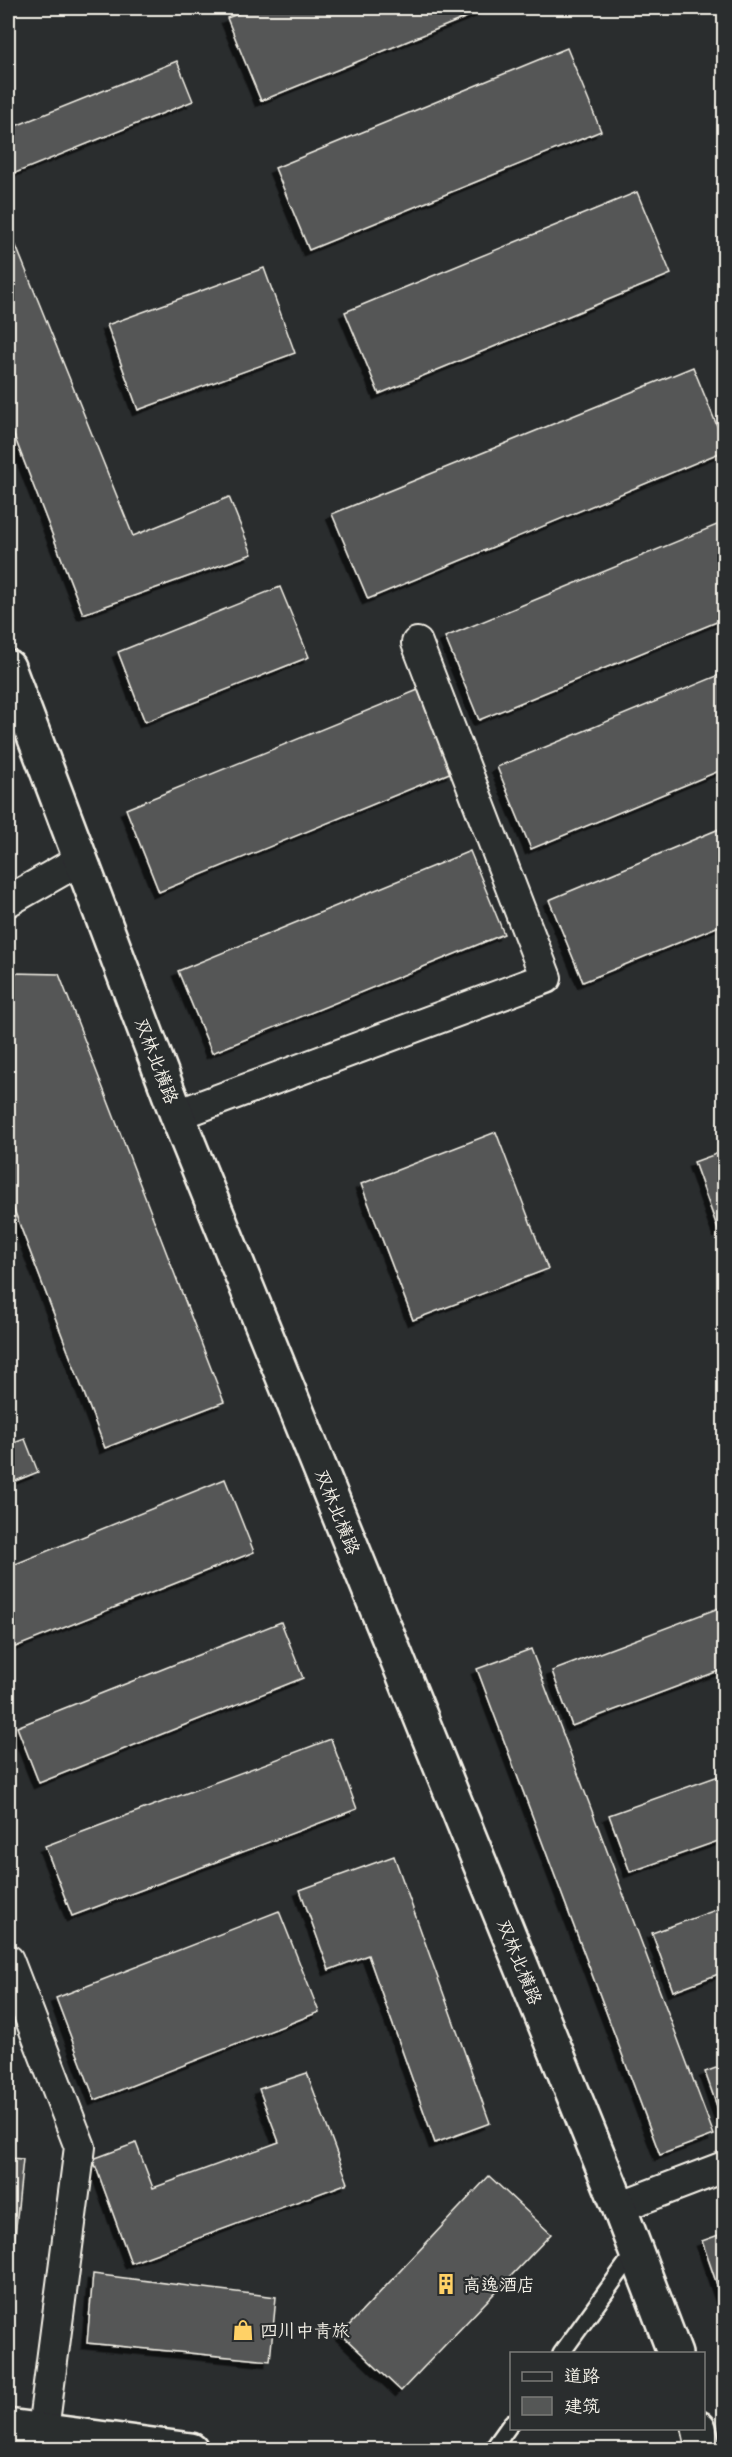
<svg xmlns="http://www.w3.org/2000/svg" width="732" height="2457" viewBox="0 0 732 2457" font-family="Delius,'LXGW WenKai TC',sans-serif">
<style>
.building{fill:#555756;stroke:#f4f1e8;stroke-width:1.5;filter:url(#shadow)}
.lines{fill:none;stroke-linecap:round;stroke-linejoin:round}
.lane-casing{stroke:#f4f1e8;stroke-width:20}
.street-casing{stroke:#f4f1e8;stroke-width:34}
.secondary-casing{stroke:#f4f1e8;stroke-width:38}
.primary-casing{stroke:#f4f1e8;stroke-width:38}
.lane{stroke:#2a2d2e;stroke-width:15}
.street{stroke:#2a2d2e;stroke-width:30}
.secondary{stroke:#2a2d2e;stroke-width:33}
.primary{stroke:#2a2d2e;stroke-width:33}
.labels{text-anchor:middle;dominant-baseline:central;stroke-width:4.5;stroke-linejoin:round;paint-order:stroke}
.street-label{font-size:18px;fill:#f4f1e8;stroke:#2a2d2e}
.poi-label{font-size:18px;fill:#f4f1e8;stroke:#2a2d2e;text-anchor:start}
</style>
<defs>
<filter id="shadow"><feDropShadow dx="-5.5" dy="5.5" stdDeviation="0" flood-color="#0009"/></filter>
</defs>
<rect width="100%" height="100%" fill="#2a2d2e"/>
<filter id="ink" filterUnits="userSpaceOnUse"><feTurbulence type="fractalNoise" baseFrequency=".0167" numOctaves="2"/><feDisplacementMap in="SourceGraphic" scale="12" xChannelSelector="R" yChannelSelector="G"/><feConvolveMatrix kernelMatrix="1 2 1 2 8 2 1 2 1" color-interpolation-filters="sRGB"/></filter>
<g filter="url(#ink)">
<!-- building -->
<g class="building">
<path d="M 253,8 L 489,8 L 261,101 L 227,18 Z"/>
<path d="M 567,48 L 601,131 L 309,250 L 275,168 Z"/>
<path d="M 177,61 L 193,101 L 8,176 L 8,129 Z"/>
<path d="M 637,192 L 671,274 L 379,394 L 345,312 Z"/>
<path d="M 8,226 L 133,536 L 229,497 L 252,554 L 83,614 L 8,420 Z"/>
<path d="M 264,268 L 295,353 L 138,410 L 107,325 Z"/>
<path d="M 693,367 L 724,443 L 724,451 L 368,599 L 332,514 Z"/>
<path d="M 724,522 L 724,619 L 479,720 L 445,637 Z"/>
<path d="M 280,587 L 309,657 L 145,722 L 118,652 Z"/>
<path d="M 724,673 L 724,769 L 531,849 L 497,767 Z"/>
<path d="M 418,690 L 452,772 L 159,892 L 126,809 Z"/>
<path d="M 724,827 L 724,924 L 583,982 L 549,900 Z"/>
<path d="M 470,851 L 504,934 L 212,1053 L 178,971 Z"/>
<path d="M 13,973 L 59,974 L 224,1402 L 105,1448 L 8,1194 L 8,975 Z"/>
<path d="M 496,1132 L 548,1269 L 413,1320 L 361,1184 Z"/>
<path d="M 724,1151 L 724,1230 L 719,1232 L 694,1162 Z"/>
<path d="M 25,1439 L 38,1472 L 8,1484 L 8,1445 Z"/>
<path d="M 225,1479 L 254,1552 L 8,1650 L 8,1567 Z"/>
<path d="M 724,1606 L 724,1669 L 572,1726 L 552,1671 Z"/>
<path d="M 281,1622 L 303,1678 L 39,1783 L 17,1727 Z"/>
<path d="M 531,1649 L 714,2135 L 660,2155 L 477,1669 Z"/>
<path d="M 331,1739 L 357,1809 L 72,1916 L 45,1846 Z"/>
<path d="M 724,1774 L 724,1839 L 630,1872 L 609,1815 Z"/>
<path d="M 394,1856 L 490,2123 L 435,2143 L 368,1955 L 329,1970 L 300,1890 Z"/>
<path d="M 724,1907 L 724,1972 L 673,1991 L 652,1933 Z"/>
<path d="M 279,1911 L 319,2012 L 95,2100 L 56,1998 Z"/>
<path d="M 724,2065 L 724,2126 L 705,2072 Z"/>
<path d="M 307,2073 L 348,2183 L 131,2263 L 93,2159 L 136,2143 L 153,2188 L 279,2142 L 259,2089 Z"/>
<path d="M 8,2158 L 23,2159 L 8,2305 Z"/>
<path d="M 489,2176 L 551,2234 L 401,2391 L 341,2334 Z"/>
<path d="M 724,2233 L 724,2305 L 702,2241 Z"/>
<path d="M 93,2274 L 276,2297 L 270,2361 L 87,2343 Z"/>
</g>
<g class="lines">
<defs>
<g id="lane">
<path d="M 561,2354 L 636,2250"/>
<path d="M 492,2450 L 512,2422"/>
</g>
<g id="street">
<path d="M 8,901 L 80,860"/>
<path d="M 177,1115 L 546,978 L 417,643"/>
<path d="M 8,1960 L 80,2147 L 43,2430"/>
<path d="M 619,2207 L 724,2167"/>
</g>
<g id="secondary">
<path d="M 8,667 L 177,1115 L 619,2207 L 675,2354"/>
<path d="M 699,2428 L 704,2450"/>
</g>
<path id="primary" d="M 8,2426 L 191,2450"/>
</defs>
<!-- lane casing -->
<use href="#lane" class="lane-casing"/>
<!-- street casing -->
<use href="#street" class="street-casing"/>
<!-- secondary casing -->
<use href="#secondary" class="secondary-casing"/>
<!-- primary casing -->
<use href="#primary" class="primary-casing"/>
<!-- lane -->
<use href="#lane" class="lane"/>
<!-- street -->
<use href="#street" class="street"/>
<!-- secondary -->
<use href="#secondary" class="secondary"/>
<!-- primary -->
<use href="#primary" class="primary"/>
</g>
</g>
<!-- icons -->
<defs>
<symbol id="building-bare" viewBox="-9 -9 18 18"><path d="M-4-6H4V6H1V3H-1V6H-4ZM-2.5-4.3h1.7v1.8h-1.7ZM.8-4.3h1.7v1.8H.8ZM-2.5-1h1.7V.8h-1.7ZM.8-1h1.7V.8H.8Z" fill="#ffd166" stroke="#2a2d2e" stroke-width="2.5" paint-order="stroke"/></symbol>
<symbol id="shop-bare" viewBox="-9 -9 18 18"><path d="M-5-2.5h2.3a2.7 3.5 0 0 1 5.4 0H5L5.5 6h-11ZM-1.5-2.5h3a1.5 2.3 0 0 0-3 0Z" fill="#ffd166" stroke="#2a2d2e" stroke-width="2.5" paint-order="stroke"/></symbol>
</defs>
<g fill-rule="evenodd">
<use href="#building-bare" x="431" y="2269" width="30" height="30"/>
<use href="#shop-bare" x="228" y="2315" width="30" height="30"/>
</g>
<g class="labels">
<!-- street labels -->
<g class="street-label">
<text transform="translate(157 1061) rotate(69)">双林北横路</text>
<text transform="translate(338 1512) rotate(68)">双林北横路</text>
<text transform="translate(520 1962) rotate(68)">双林北横路</text>
</g>
<!-- poi labels -->
<g class="poi-label">
<text x="463" y="2284">高逸酒店</text>
<text x="260" y="2330">四川中青旅</text>
</g>
</g>
<!-- margin -->
<rect width="732" height="2457" fill="none" stroke="#2a2d2e" stroke-width="30"/>
<rect x="15" y="15" width="702" height="2427" fill="none" stroke="#f4f1e8" stroke-width="2" filter="url(#ink)"/>
<!-- legend -->
<rect x="510" y="2352" width="195" height="78" fill="#2a2d2e" stroke="#7b7b78" stroke-width="1.5"/>
<rect x="522" y="2372" width="30" height="9" fill="#2a2d2e" stroke="#7b7b78" stroke-width="1.5"/>
<text x="564" y="2382" font-size="18" fill="#f4f1e8">道路</text>
<rect x="522" y="2397" width="30" height="18" fill="#555756" stroke="#7b7b78" stroke-width="1.5"/>
<text x="564" y="2412" font-size="18" fill="#f4f1e8">建筑</text>
</svg>
